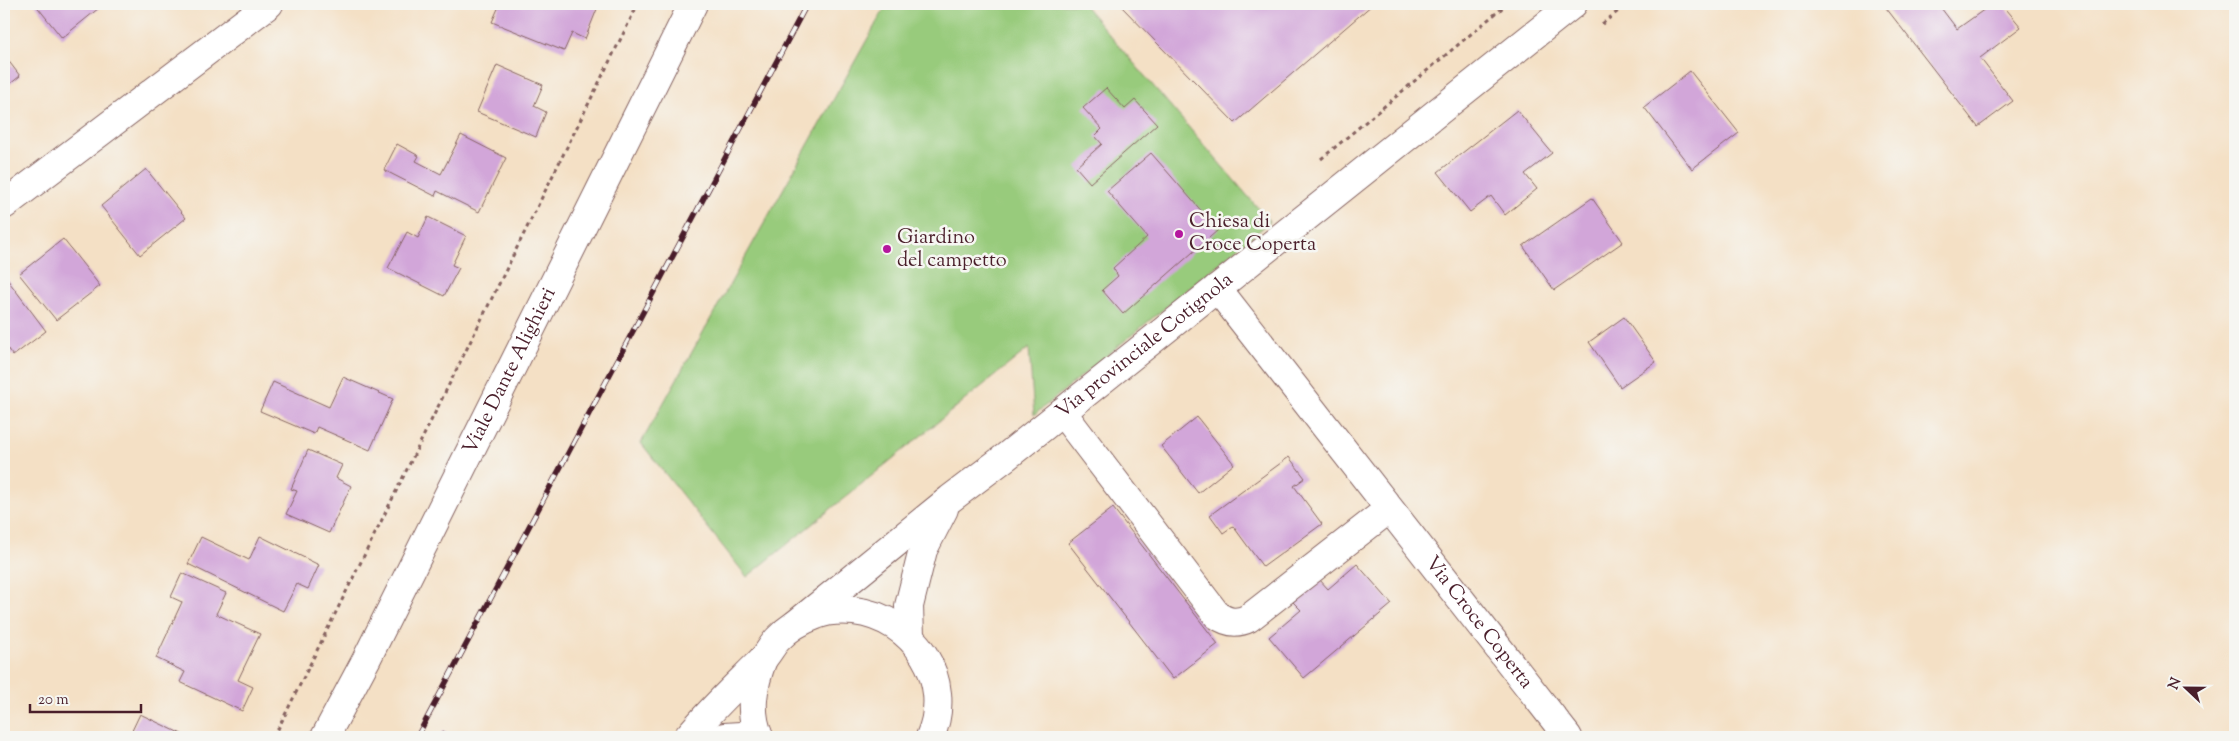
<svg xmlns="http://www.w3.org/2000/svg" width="2239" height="741" viewBox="0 0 2239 741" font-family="'Sorts Mill Goudy',serif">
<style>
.green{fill:#98cb7c;stroke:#717554}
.building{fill:#d2a6d9}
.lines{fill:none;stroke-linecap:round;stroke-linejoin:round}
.minor-casing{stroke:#866361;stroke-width:30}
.path{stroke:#866361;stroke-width:3;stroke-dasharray:4 4;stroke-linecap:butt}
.minor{stroke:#fff;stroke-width:28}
.rail-casing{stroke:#4a1f2b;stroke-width:5.5}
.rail{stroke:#f6f6f2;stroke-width:4;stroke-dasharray:11;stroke-linecap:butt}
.poi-dot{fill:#b5179e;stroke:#f6f6f2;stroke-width:2}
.labels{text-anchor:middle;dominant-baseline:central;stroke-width:5;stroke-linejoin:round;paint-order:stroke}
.poi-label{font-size:20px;fill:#4a1f2b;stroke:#f6f6f2;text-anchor:start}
.street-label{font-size:20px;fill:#4a1f2b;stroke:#f6f6f2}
</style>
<rect width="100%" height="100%" fill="#f6f6f2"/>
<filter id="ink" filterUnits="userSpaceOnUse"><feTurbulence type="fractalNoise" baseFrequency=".02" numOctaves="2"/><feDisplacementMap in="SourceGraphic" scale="10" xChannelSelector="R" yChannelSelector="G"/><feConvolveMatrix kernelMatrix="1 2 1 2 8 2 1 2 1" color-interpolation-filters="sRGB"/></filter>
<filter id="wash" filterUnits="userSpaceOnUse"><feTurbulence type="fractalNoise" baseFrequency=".0096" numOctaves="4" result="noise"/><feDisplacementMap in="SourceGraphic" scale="20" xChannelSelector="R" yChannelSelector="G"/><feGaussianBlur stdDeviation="1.12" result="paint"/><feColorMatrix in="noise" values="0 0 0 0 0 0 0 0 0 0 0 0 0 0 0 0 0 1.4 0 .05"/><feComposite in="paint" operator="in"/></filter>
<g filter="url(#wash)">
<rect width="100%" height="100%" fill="#f4e0c5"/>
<!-- green -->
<path class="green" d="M 887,4 L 1083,4 L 1270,222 L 1034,415 L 1029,348 L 747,577 L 641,443 Z"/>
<g id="blocks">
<!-- building -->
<g class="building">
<path d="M 35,4 L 96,4 L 99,8 L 62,38 Z"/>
<path d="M 500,4 L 599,4 L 585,39 L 572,33 L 564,51 L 492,22 Z"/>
<path d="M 1119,4 L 1373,4 L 1235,123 Z"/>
<path d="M 1883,4 L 1938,4 L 1957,29 L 1992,4 L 2002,4 L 2021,27 L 1980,58 L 2013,101 L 1978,127 Z"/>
<path d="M 4,55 L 20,76 L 4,89 Z"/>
<path d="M 497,65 L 543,85 L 534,106 L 546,112 L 536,137 L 477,112 Z"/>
<path d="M 1690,71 L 1739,133 L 1692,169 L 1644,107 Z"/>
<path d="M 1106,88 L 1125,109 L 1135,100 L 1157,124 L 1090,183 L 1076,167 L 1102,144 L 1095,136 L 1102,129 L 1083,108 Z"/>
<path d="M 1517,110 L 1552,153 L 1525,174 L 1537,189 L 1505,215 L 1491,196 L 1470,212 L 1438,172 Z"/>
<path d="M 461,135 L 506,158 L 479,212 L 437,191 L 435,196 L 384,170 L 397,144 L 419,156 L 416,161 L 441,174 Z"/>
<path d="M 1151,153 L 1218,230 L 1123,314 L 1102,290 L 1118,276 L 1113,268 L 1147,237 L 1107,191 Z"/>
<path d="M 146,169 L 186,218 L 140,255 L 101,206 Z"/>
<path d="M 1592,198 L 1623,242 L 1554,290 L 1523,246 Z"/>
<path d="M 428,217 L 466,236 L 452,265 L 459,268 L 444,296 L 388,268 L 407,232 L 418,238 Z"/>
<path d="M 63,239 L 100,286 L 56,320 L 19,274 Z"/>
<path d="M 7,279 L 46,331 L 13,356 L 4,344 L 4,281 Z"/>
<path d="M 1624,317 L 1656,362 L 1620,387 L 1589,342 Z"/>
<path d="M 343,377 L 393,399 L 370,450 L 317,427 L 314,434 L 260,411 L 273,382 L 329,407 Z"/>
<path d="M 1197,417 L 1234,464 L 1198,493 L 1161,446 Z"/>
<path d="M 308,450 L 342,465 L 336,478 L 351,486 L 329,533 L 286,514 L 297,491 L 291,489 Z"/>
<path d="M 1289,457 L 1305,478 L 1294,486 L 1322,524 L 1263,567 L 1233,526 L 1223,533 L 1210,515 Z"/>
<path d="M 1113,508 L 1218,644 L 1173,679 L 1068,543 Z"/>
<path d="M 260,536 L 319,565 L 308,589 L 297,584 L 283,611 L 188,564 L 201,537 L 249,560 Z"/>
<path d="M 1357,564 L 1392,604 L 1304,678 L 1269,637 L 1301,610 L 1293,602 L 1319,579 L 1328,589 Z"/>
<path d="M 182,573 L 226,593 L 216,614 L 260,634 L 238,680 L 253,687 L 242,711 L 180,682 L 185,672 L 156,658 L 182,602 L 171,597 Z"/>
<path d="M 140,714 L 188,737 L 129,737 Z"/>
<path d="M 443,731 L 455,737 L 440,737 Z"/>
</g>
</g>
</g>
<g filter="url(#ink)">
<use href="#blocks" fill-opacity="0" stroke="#866361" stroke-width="1"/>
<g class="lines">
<defs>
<g id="minor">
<path d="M 4,205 L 269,4"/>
<path id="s1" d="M 1217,288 L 1568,737"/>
<path d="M 1062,412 L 1217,615 C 1228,623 1237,624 1249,618 L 1389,509"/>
<path id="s2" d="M 796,624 L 950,499 L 1007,456 L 1573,4"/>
<path d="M 910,636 L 909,606 L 923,550 L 944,509"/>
<path id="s3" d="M 325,737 L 366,660 L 693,4"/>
<path d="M 688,737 C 711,709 736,686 762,660 C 768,654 772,645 778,639 C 788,628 802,620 816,615 C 828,610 842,610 854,611 C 914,618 955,680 930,737"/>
<path d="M 724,737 L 758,735"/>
<path d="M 759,737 C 748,711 753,685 763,659"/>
</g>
</defs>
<!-- minor casing -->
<use href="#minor" class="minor-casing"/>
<!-- path -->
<g class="path">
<path d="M 1602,24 L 1627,4"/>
<path d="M 1321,159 L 1507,4"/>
<path d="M 274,737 L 638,4"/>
</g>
<!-- minor -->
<use href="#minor" class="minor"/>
<defs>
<path id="rail" d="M 417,737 L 807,4"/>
</defs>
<!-- rail casing -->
<use href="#rail" class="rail-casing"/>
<!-- rail -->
<use href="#rail" class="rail"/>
</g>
</g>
<!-- markers -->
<g class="poi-dot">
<circle cx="1179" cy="234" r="5"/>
<circle cx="887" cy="249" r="5"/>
</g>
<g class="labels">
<!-- poi labels -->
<g class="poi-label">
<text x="1189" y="222">Chiesa di<tspan x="1189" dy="23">Croce Coperta</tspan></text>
<text x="897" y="238">Giardino<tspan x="897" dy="23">del campetto</tspan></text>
</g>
<!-- street labels -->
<g class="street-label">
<text stroke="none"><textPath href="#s2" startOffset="446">Via provinciale Cotignola</textPath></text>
<text stroke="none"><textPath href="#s3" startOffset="410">Viale Dante Alighieri</textPath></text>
<text stroke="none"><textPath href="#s1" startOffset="425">Via Croce Coperta</textPath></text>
</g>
</g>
<!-- margin -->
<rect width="2239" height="741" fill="none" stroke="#f6f6f2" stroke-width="20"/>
<!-- north arrow -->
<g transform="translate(2186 688) rotate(292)" stroke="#f6f6f2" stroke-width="4" paint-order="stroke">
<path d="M0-4L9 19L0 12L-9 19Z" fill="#4a1f2b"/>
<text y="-8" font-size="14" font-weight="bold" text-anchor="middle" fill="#4a1f2b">N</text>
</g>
<!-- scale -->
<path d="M30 704v8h111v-8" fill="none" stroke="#4a1f2b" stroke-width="2.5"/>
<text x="38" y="704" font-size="15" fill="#4a1f2b" stroke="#f6f6f2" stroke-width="4" paint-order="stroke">20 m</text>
</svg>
